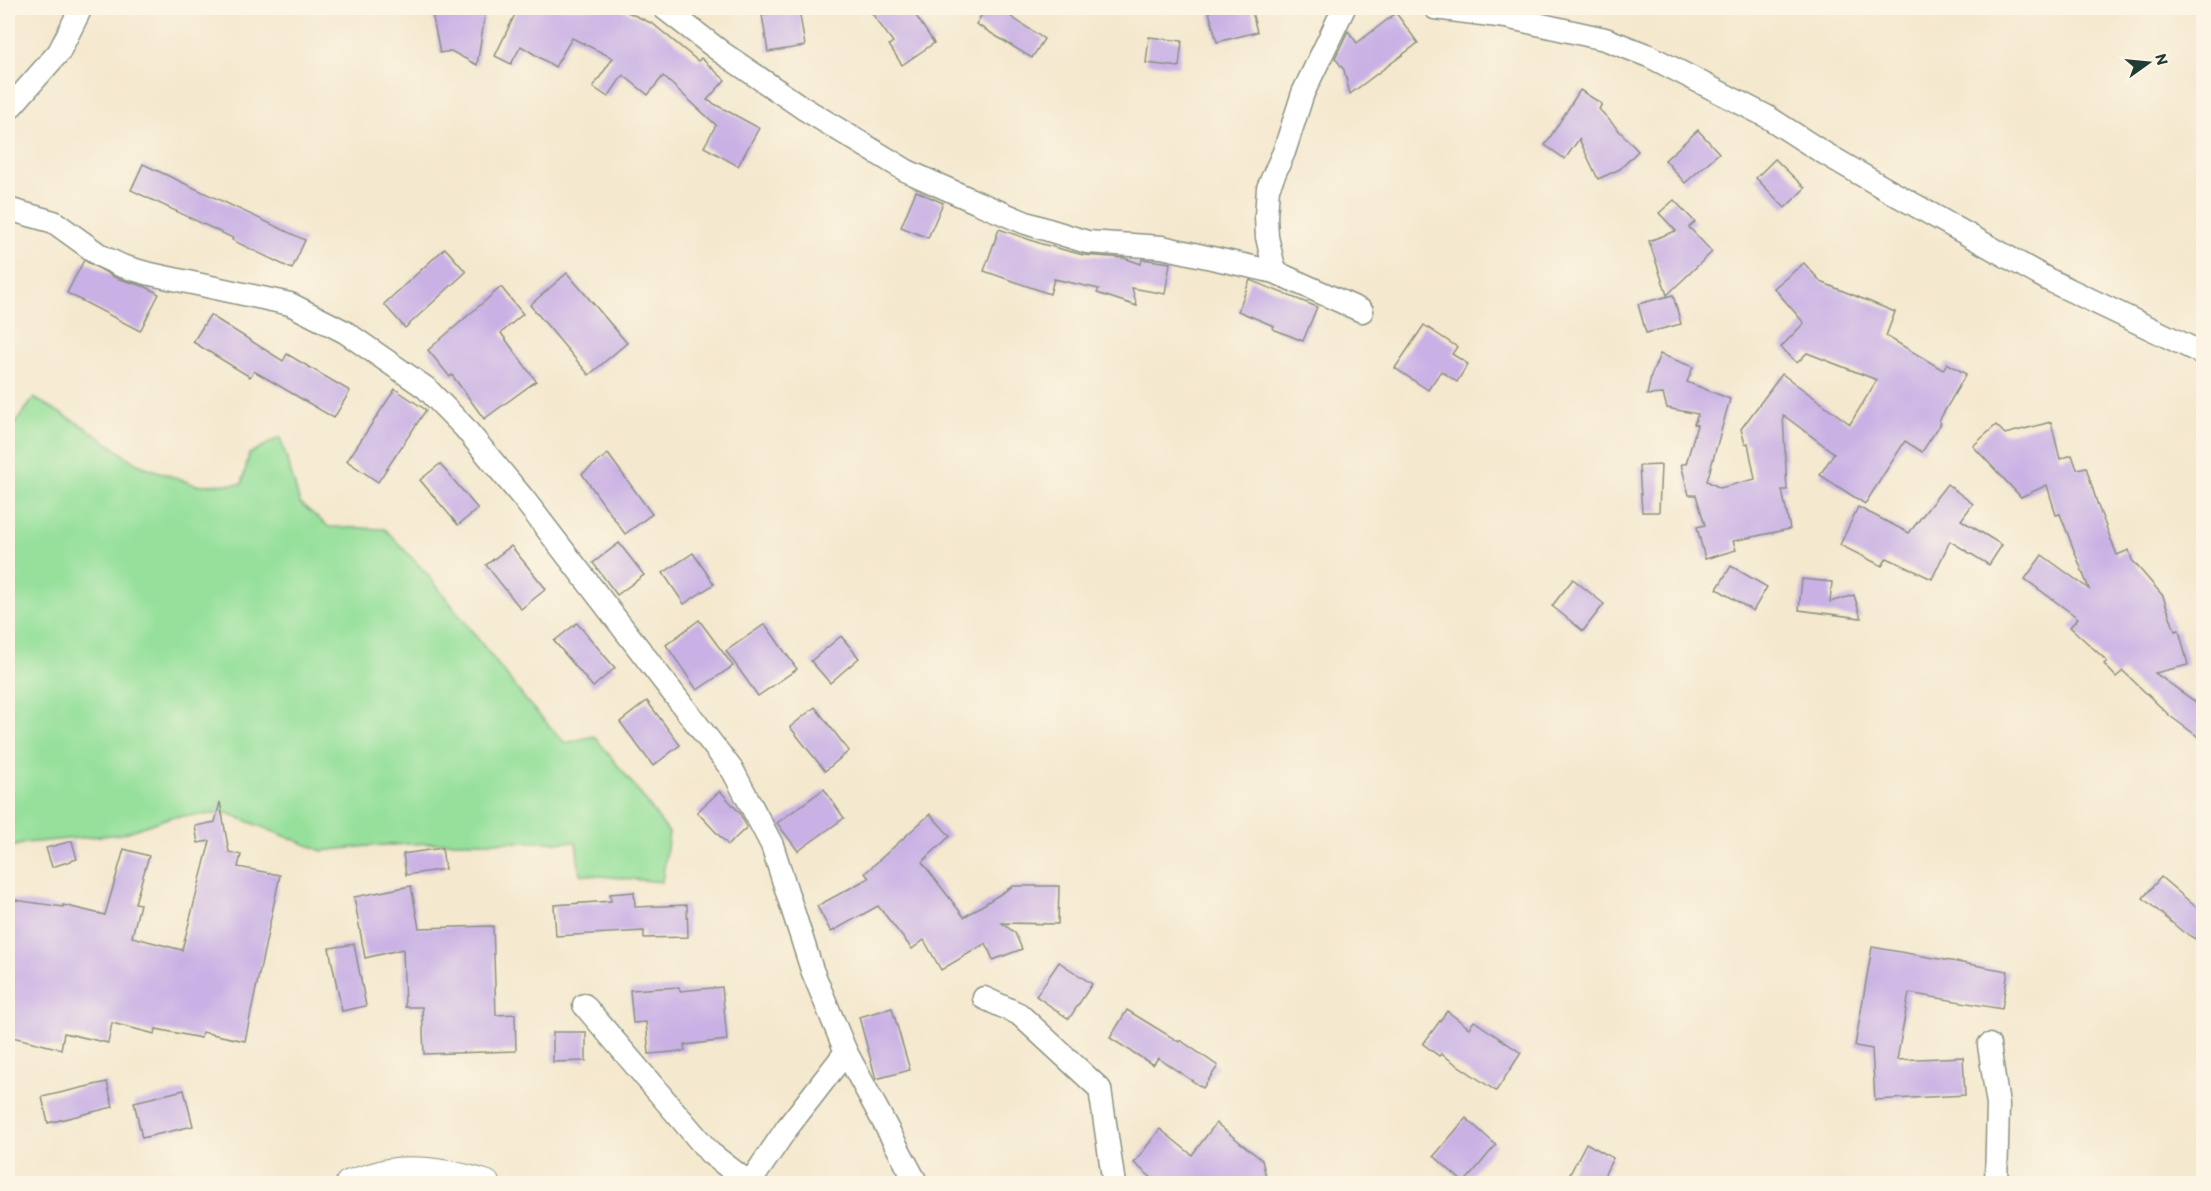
<svg xmlns="http://www.w3.org/2000/svg" width="2211" height="1191" viewBox="0 0 2211 1191" font-family="Itim,sans-serif">
<style>
.green{fill:#96e09b;stroke:#5a8e68;stroke-width:1.5}
.building{fill:#c9b1e5}
.lines{fill:none;stroke-linecap:round;stroke-linejoin:round}
.minor-casing{stroke:#8a9281;stroke-width:25}
.tertiary-casing{stroke:#8a9281;stroke-width:29}
.minor{stroke:#fff;stroke-width:22}
.tertiary{stroke:#fff;stroke-width:27}
</style>
<rect width="100%" height="100%" fill="#fcf5e5"/>
<filter id="ink" filterUnits="userSpaceOnUse"><feTurbulence type="fractalNoise" baseFrequency=".0167" numOctaves="2"/><feDisplacementMap in="SourceGraphic" scale="12" xChannelSelector="R" yChannelSelector="G"/><feConvolveMatrix kernelMatrix="1 2 1 2 8 2 1 2 1" color-interpolation-filters="sRGB"/></filter>
<filter id="wash" filterUnits="userSpaceOnUse"><feTurbulence type="fractalNoise" baseFrequency=".008" numOctaves="4" result="noise"/><feDisplacementMap in="SourceGraphic" scale="24" xChannelSelector="R" yChannelSelector="G"/><feGaussianBlur stdDeviation="1.35" result="paint"/><feColorMatrix in="noise" values="0 0 0 0 0 0 0 0 0 0 0 0 0 0 0 0 0 1.4 0 .05"/><feComposite in="paint" operator="in"/></filter>
<g filter="url(#wash)">
<rect width="100%" height="100%" fill="#f4e8ce"/>
<!-- green -->
<path class="green" d="M 34,398 L 86,428 L 137,464 L 196,485 L 242,484 L 249,454 L 280,437 L 300,503 L 329,527 L 385,529 L 428,575 L 528,703 L 565,743 L 594,736 L 636,788 L 669,833 L 662,882 L 580,874 L 576,842 L 454,842 L 368,846 L 322,851 L 227,813 L 171,817 L 122,834 L 25,843 L 8,848 L 8,433 Z"/>
<g id="blocks">
<!-- building -->
<g class="building">
<path d="M 431,8 L 486,8 L 477,65 L 451,51 L 440,53 Z"/>
<path d="M 518,8 L 619,8 L 653,24 L 698,61 L 701,58 L 725,80 L 707,100 L 759,128 L 738,166 L 704,147 L 716,125 L 663,76 L 648,95 L 623,75 L 608,97 L 593,87 L 613,58 L 572,38 L 555,67 L 521,46 L 511,64 L 495,56 Z"/>
<path d="M 868,8 L 911,8 L 934,43 L 902,65 L 889,45 L 893,42 Z"/>
<path d="M 986,8 L 998,8 L 1044,39 L 1032,58 L 976,24 Z"/>
<path d="M 1208,8 L 1251,8 L 1257,32 L 1217,42 Z"/>
<path d="M 799,9 L 805,46 L 768,52 L 762,15 Z"/>
<path d="M 1396,13 L 1418,43 L 1350,94 L 1344,70 L 1335,58 L 1348,31 L 1357,43 Z"/>
<path d="M 1149,37 L 1182,41 L 1179,67 L 1146,63 Z"/>
<path d="M 1580,90 L 1602,104 L 1599,109 L 1638,151 L 1620,169 L 1598,179 L 1579,139 L 1565,159 L 1545,145 Z"/>
<path d="M 1698,130 L 1719,153 L 1685,183 L 1665,160 Z"/>
<path d="M 1775,159 L 1805,188 L 1785,208 L 1756,178 Z"/>
<path d="M 143,164 L 305,240 L 292,269 L 232,240 L 233,238 L 131,190 Z"/>
<path d="M 916,191 L 943,203 L 928,238 L 901,227 Z"/>
<path d="M 1674,200 L 1695,222 L 1689,227 L 1712,252 L 1667,295 L 1649,241 L 1676,231 L 1659,213 Z"/>
<path d="M 999,229 L 1042,244 L 1083,255 L 1124,258 L 1141,264 L 1142,259 L 1170,263 L 1165,294 L 1132,288 L 1137,306 L 1097,293 L 1099,289 L 1054,279 L 1050,294 L 984,271 Z"/>
<path d="M 445,248 L 466,272 L 405,328 L 384,304 Z"/>
<path d="M 84,260 L 116,278 L 146,287 L 159,294 L 140,331 L 67,293 Z"/>
<path d="M 1804,263 L 1821,282 L 1895,312 L 1886,336 L 1943,370 L 1947,363 L 1966,374 L 1939,421 L 1941,423 L 1922,452 L 1905,441 L 1865,504 L 1820,475 L 1834,453 L 1783,415 L 1787,490 L 1782,490 L 1790,529 L 1733,541 L 1736,550 L 1705,559 L 1697,527 L 1705,525 L 1696,495 L 1689,495 L 1681,464 L 1686,464 L 1697,425 L 1694,424 L 1698,414 L 1667,408 L 1663,394 L 1647,395 L 1651,376 L 1660,354 L 1693,367 L 1687,382 L 1730,399 L 1707,481 L 1720,488 L 1755,479 L 1748,443 L 1745,444 L 1741,429 L 1782,374 L 1850,424 L 1877,380 L 1807,353 L 1797,363 L 1781,347 L 1804,323 L 1774,288 Z"/>
<path d="M 567,273 L 627,343 L 589,375 L 530,305 Z"/>
<path d="M 1250,280 L 1317,307 L 1303,341 L 1273,329 L 1274,326 L 1238,311 Z"/>
<path d="M 501,287 L 523,314 L 501,333 L 536,381 L 484,419 L 452,375 L 450,377 L 428,350 Z"/>
<path d="M 1673,295 L 1681,324 L 1646,333 L 1638,304 Z"/>
<path d="M 210,315 L 283,361 L 287,354 L 350,391 L 334,418 L 254,371 L 250,377 L 193,342 Z"/>
<path d="M 1424,325 L 1457,347 L 1452,354 L 1468,364 L 1457,382 L 1441,371 L 1428,390 L 1395,368 Z"/>
<path d="M 395,389 L 426,410 L 378,482 L 347,461 Z"/>
<path d="M 2051,422 L 2060,459 L 2072,455 L 2077,469 L 2086,467 L 2098,506 L 2117,555 L 2129,550 L 2132,560 L 2163,596 L 2175,631 L 2179,630 L 2188,665 L 2155,673 L 2204,708 L 2204,741 L 2170,716 L 2123,671 L 2116,677 L 2104,664 L 2107,661 L 2070,627 L 2078,618 L 2025,579 L 2042,555 L 2089,589 L 2060,514 L 2056,515 L 2047,485 L 2021,497 L 1973,446 L 1996,425 L 2005,434 Z"/>
<path d="M 608,454 L 652,514 L 625,534 L 582,474 Z"/>
<path d="M 440,464 L 478,509 L 458,525 L 420,480 Z"/>
<path d="M 1661,465 L 1659,512 L 1642,512 L 1639,466 Z"/>
<path d="M 1947,484 L 1973,504 L 1961,520 L 2002,545 L 1989,565 L 1950,541 L 1932,579 L 1887,558 L 1882,566 L 1840,545 L 1858,507 L 1909,533 Z"/>
<path d="M 619,543 L 644,575 L 617,595 L 593,563 Z"/>
<path d="M 511,546 L 546,589 L 521,609 L 486,565 Z"/>
<path d="M 693,553 L 714,584 L 684,604 L 663,573 Z"/>
<path d="M 1731,566 L 1767,587 L 1753,611 L 1717,589 Z"/>
<path d="M 1573,579 L 1604,604 L 1583,631 L 1552,606 Z"/>
<path d="M 1802,579 L 1832,582 L 1830,602 L 1854,595 L 1861,618 L 1799,610 Z"/>
<path d="M 699,620 L 733,666 L 697,690 L 666,645 Z"/>
<path d="M 577,623 L 615,668 L 593,687 L 554,641 Z"/>
<path d="M 765,624 L 797,669 L 758,696 L 726,651 Z"/>
<path d="M 841,636 L 859,658 L 830,683 L 811,661 Z"/>
<path d="M 647,701 L 680,745 L 653,766 L 620,722 Z"/>
<path d="M 815,707 L 849,751 L 825,771 L 790,727 Z"/>
<path d="M 824,789 L 844,818 L 798,851 L 777,823 Z"/>
<path d="M 720,791 L 739,812 L 747,827 L 728,845 L 697,812 Z"/>
<path d="M 220,802 L 229,852 L 241,855 L 238,867 L 280,875 L 245,1041 L 202,1032 L 201,1038 L 156,1029 L 155,1034 L 112,1023 L 108,1043 L 64,1033 L 61,1049 L 8,1036 L 8,899 L 63,907 L 63,905 L 105,915 L 124,849 L 149,856 L 135,903 L 140,904 L 132,937 L 182,950 L 210,841 L 198,843 L 195,826 L 215,822 Z"/>
<path d="M 930,814 L 950,836 L 922,862 L 964,917 L 1013,886 L 1059,886 L 1058,924 L 1002,923 L 1015,933 L 1022,949 L 993,960 L 986,943 L 941,970 L 924,940 L 912,949 L 878,906 L 831,932 L 817,906 L 869,878 L 865,873 Z"/>
<path d="M 72,841 L 77,859 L 52,867 L 46,848 Z"/>
<path d="M 442,848 L 445,869 L 406,875 L 403,854 Z"/>
<path d="M 2161,877 L 2204,914 L 2204,944 L 2183,932 L 2143,898 Z"/>
<path d="M 411,886 L 419,928 L 493,926 L 496,1015 L 515,1014 L 516,1051 L 424,1054 L 422,1007 L 405,1007 L 403,949 L 365,958 L 354,897 Z"/>
<path d="M 634,892 L 635,907 L 687,905 L 688,937 L 644,938 L 644,931 L 556,936 L 554,905 L 611,901 L 610,894 Z"/>
<path d="M 354,944 L 366,1006 L 342,1011 L 329,948 Z"/>
<path d="M 1872,947 L 2008,971 L 2002,1009 L 1909,993 L 1897,1060 L 1963,1057 L 1965,1095 L 1875,1100 L 1872,1049 L 1855,1046 Z"/>
<path d="M 1059,962 L 1092,984 L 1069,1019 L 1036,996 Z"/>
<path d="M 679,987 L 680,991 L 722,987 L 727,1040 L 684,1045 L 685,1051 L 649,1054 L 646,1022 L 633,1023 L 630,990 Z"/>
<path d="M 892,1008 L 910,1070 L 876,1079 L 859,1017 Z"/>
<path d="M 1127,1010 L 1179,1042 L 1180,1040 L 1218,1066 L 1203,1088 L 1158,1058 L 1153,1065 L 1110,1038 Z"/>
<path d="M 1447,1011 L 1469,1028 L 1474,1021 L 1521,1053 L 1496,1091 L 1441,1054 L 1439,1056 L 1423,1044 Z"/>
<path d="M 553,1032 L 586,1032 L 586,1061 L 553,1062 Z"/>
<path d="M 107,1082 L 113,1107 L 48,1123 L 42,1097 Z"/>
<path d="M 184,1090 L 193,1126 L 142,1138 L 134,1102 Z"/>
<path d="M 1466,1118 L 1496,1145 L 1464,1183 L 1434,1156 Z"/>
<path d="M 1216,1123 L 1262,1160 L 1267,1181 L 1255,1184 L 1159,1184 L 1134,1163 L 1160,1129 L 1192,1155 Z"/>
<path d="M 1586,1143 L 1613,1158 L 1600,1184 L 1587,1184 L 1570,1174 Z"/>
</g>
</g>
</g>
<g filter="url(#ink)">
<use href="#blocks" fill-opacity="0" stroke="#8a9281" stroke-width="1.5"/>
<g class="lines">
<defs>
<g id="minor">
<path d="M 664,8 L 721,52 L 803,108 L 907,171 L 976,202 L 1026,223 L 1087,242 L 1162,247 L 1275,272 L 1362,311"/>
<path d="M 1435,8 L 1506,17 L 1605,39 L 1649,56 L 1766,116 L 1819,150 L 1886,189 L 2049,280 L 2204,354"/>
<path d="M 8,110 L 59,52 L 81,8"/>
<path d="M 8,209 L 54,222 L 101,256 L 122,266 L 146,273 L 290,304 L 345,332 L 426,388 L 464,427 L 523,498 L 733,771 L 772,845 L 812,970 L 846,1052 L 917,1184"/>
<path d="M 1275,272 L 1267,237 L 1266,216 L 1268,188 L 1284,152 L 1303,93 L 1344,8"/>
<path d="M 984,998 L 1019,1014 L 1100,1089 L 1114,1184"/>
<path d="M 584,1005 L 710,1153 L 749,1183"/>
<path d="M 1989,1045 L 1998,1105 L 1996,1184"/>
<path d="M 749,1184 L 787,1128 L 846,1052"/>
</g>
<path id="tertiary" d="M 349,1184 C 361,1180 373,1176 385,1173 C 419,1167 454,1174 486,1184"/>
</defs>
<!-- minor casing -->
<use href="#minor" class="minor-casing"/>
<!-- tertiary casing -->
<use href="#tertiary" class="tertiary-casing"/>
<!-- minor -->
<use href="#minor" class="minor"/>
<!-- tertiary -->
<use href="#tertiary" class="tertiary"/>
</g>
</g>
<!-- margin -->
<rect width="2211" height="1191" fill="none" stroke="#fcf5e5" stroke-width="30"/>
<!-- north arrow -->
<g transform="translate(2148 63) rotate(75)" stroke="#fcf5e5" stroke-width="4.5" paint-order="stroke">
<path d="M0-4.5L10 22L0 15L-10 22Z" fill="#1f3d34"/>
<text y="-9" font-size="16" font-weight="bold" text-anchor="middle" fill="#1f3d34">N</text>
</g>
</svg>
